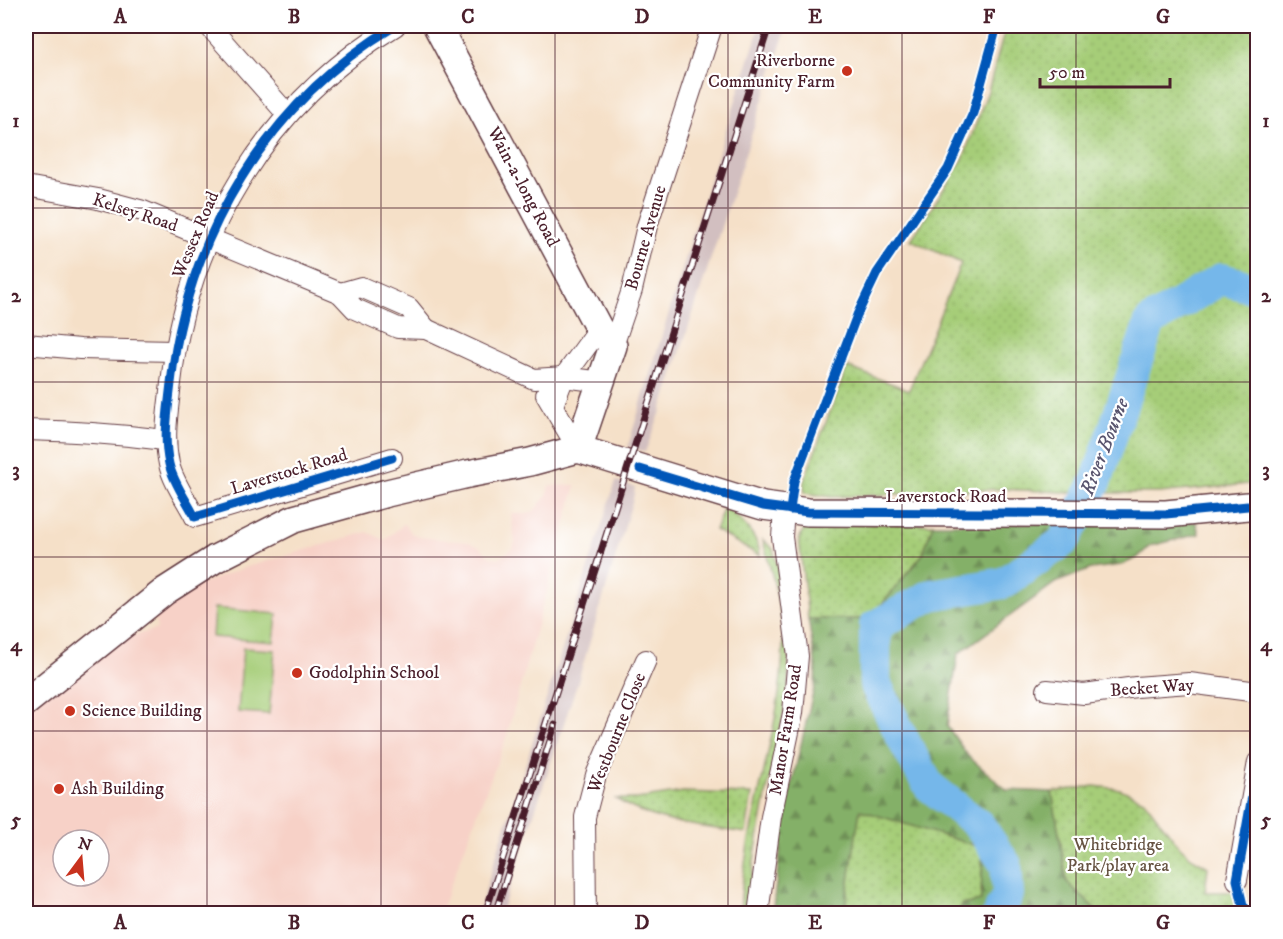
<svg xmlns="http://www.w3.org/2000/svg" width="1283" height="939" viewBox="0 0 1283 939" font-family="'IM FELL DW Pica',serif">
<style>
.built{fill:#f7d1c7;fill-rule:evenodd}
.railway{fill:#d2bfc0}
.green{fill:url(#green-dots);stroke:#787652;stroke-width:1.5}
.forest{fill:url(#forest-firs);stroke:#67684a;stroke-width:1.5}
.pitch{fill:#a6cd78;stroke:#787652;stroke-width:1.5}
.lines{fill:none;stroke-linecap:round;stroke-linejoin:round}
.river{stroke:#75b7ea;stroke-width:32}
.street-casing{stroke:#643c43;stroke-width:22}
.secondary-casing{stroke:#643c43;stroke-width:30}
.street{stroke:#fff;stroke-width:20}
.secondary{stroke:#fff;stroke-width:27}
.rail-casing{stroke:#4a1f2b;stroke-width:7}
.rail{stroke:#fff;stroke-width:4.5;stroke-dasharray:14;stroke-linecap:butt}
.cycleway-casing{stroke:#fff;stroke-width:13}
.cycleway{stroke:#0057b8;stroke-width:9}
.grid{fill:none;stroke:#4a1f2b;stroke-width:1.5;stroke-opacity:0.55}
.poi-dot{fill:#c8321e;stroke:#fff;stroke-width:2}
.labels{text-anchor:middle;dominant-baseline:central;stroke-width:4.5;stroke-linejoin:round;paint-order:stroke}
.poi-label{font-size:18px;fill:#4a1f2b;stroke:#fff;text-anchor:start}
.street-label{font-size:18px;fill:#4a1f2b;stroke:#fff}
.park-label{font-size:18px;fill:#665342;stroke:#fff}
.water-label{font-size:20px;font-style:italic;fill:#59546e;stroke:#fff}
.neatline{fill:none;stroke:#4a1f2b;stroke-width:2}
.grid-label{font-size:20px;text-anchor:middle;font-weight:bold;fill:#4a1f2b}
</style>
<defs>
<pattern id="green-dots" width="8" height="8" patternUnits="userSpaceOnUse" patternTransform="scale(1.5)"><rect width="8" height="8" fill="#a6cd78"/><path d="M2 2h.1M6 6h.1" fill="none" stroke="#90b068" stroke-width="1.8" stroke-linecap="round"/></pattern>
<pattern id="forest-firs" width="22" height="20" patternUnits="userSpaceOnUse" patternTransform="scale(1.5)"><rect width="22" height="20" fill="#84b068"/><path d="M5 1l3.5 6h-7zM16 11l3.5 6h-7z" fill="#6e8f56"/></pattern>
</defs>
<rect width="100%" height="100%" fill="#fff"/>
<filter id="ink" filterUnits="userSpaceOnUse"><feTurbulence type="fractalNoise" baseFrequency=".0167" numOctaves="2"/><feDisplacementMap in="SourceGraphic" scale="12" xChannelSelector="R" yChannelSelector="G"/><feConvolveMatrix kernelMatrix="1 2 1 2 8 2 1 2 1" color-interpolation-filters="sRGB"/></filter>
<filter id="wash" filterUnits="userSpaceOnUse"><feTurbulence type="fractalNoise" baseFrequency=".008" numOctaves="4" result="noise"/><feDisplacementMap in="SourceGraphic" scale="24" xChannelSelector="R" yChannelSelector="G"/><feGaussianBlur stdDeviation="1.35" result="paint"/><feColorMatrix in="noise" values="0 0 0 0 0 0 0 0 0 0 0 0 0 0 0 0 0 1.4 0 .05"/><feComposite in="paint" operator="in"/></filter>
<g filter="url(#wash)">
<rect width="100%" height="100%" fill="#f5e0c8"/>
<!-- built -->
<path class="built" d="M 576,485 L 505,741 L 440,913 L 26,914 L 26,709 L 110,642 L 157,629 L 154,614 L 199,585 L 243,568 L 367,532 L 385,540 L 404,524 L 411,533 L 419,537 L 469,542 L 480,547 L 490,557 L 499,558 L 512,549 L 515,543 L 511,514 L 527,514 L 534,511 L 548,494 L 548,486 ZM 63,840 L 99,840 L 99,876 L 63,876 Z"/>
<!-- railway -->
<g class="railway">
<path d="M 760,26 L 787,26 L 660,414 L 645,452 L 628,446 L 709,182 Z"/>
<path d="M 616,481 L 635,487 L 633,499 L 578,681 L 501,913 L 478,913 Z"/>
</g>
<!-- green -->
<g class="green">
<path d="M 1006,26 L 1257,26 L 1257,483 L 1160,493 L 1081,493 L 1002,489 L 832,497 L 805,493 L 803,483 L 847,367 L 909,390 L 961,263 L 911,240 L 963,159 L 988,91 Z"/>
<path d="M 727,508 C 742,522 759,535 760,556 L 715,530 L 723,510 Z"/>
<path d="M 815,524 L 933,524 L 923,554 L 870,619 L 808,619 L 799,539 L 804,530 Z"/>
<path d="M 763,540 L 773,549 L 784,592 L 789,626 L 788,693 L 766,796 L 755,854 L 747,913 L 740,914 C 743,822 782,735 783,643 C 783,609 771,573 763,540 Z"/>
<path d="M 1094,786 L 1120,789 L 1144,800 L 1180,847 L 1191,857 L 1208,867 L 1205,892 L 1232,892 L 1245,913 L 1099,913 L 1067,882 L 1052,792 Z"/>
<path d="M 683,792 L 752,794 L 746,833 C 700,826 655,824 616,799 L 637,799 Z"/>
<path d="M 859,809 L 983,848 L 981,901 L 962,905 L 958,913 L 844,914 Z"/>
</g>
<!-- forest -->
<path class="forest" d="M 1196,522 L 1199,534 L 1150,546 L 1137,558 L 1121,565 L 1091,569 L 1055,583 L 958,654 L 947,726 L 968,756 L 1007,790 L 1052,792 L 1067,882 L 1099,913 L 958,913 L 962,905 L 981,901 L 983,848 L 860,810 L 844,913 L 772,914 L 786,809 L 815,684 L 816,667 L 808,619 L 870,619 L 923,554 L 933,524 Z"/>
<!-- pitch -->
<g class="pitch">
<path d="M 214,608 L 277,614 L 274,642 L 212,637 Z"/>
<path d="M 243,648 L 275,650 L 269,714 L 238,712 Z"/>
</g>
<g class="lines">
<!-- river -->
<path class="river" d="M 998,914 L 1008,894 L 1006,865 L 979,825 L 929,786 L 907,747 L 875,683 L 875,626 L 931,595 L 1004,583 L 1064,541 L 1096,482 L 1150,322 L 1221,279 L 1258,289"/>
</g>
</g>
<g filter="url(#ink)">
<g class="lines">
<defs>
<g id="street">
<path d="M 209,26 L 287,114"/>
<path d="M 26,186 L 98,199 L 143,211 L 340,293 L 355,309 L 398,328 L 426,329 L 534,379 L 564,377 L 602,382"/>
<path d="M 340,293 L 361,287 L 409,308 L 426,329"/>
<path d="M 26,344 L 80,349 L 174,351"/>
<path d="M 613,346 L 632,290 L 647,226 L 712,26"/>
<path d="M 546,395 L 578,449"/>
<path d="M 553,405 L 564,377 L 599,329"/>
<path d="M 26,430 C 73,431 118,434 165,440"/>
<path d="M 392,458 L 195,517 C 187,501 173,482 169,464 C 163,437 168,411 171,383 C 187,236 268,102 395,26"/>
<path d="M 1047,690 L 1084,694 L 1136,687 L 1189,683 L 1258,692"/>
<path d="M 1237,880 L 1258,762"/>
<path d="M 586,914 L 585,817 L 596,775 L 646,660"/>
<path d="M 758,914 L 771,817 L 793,713 L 798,656 L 782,537 L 784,510"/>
</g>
<g id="secondary">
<path d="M 437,26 L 599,329 L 613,346 L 578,449"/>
<path d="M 26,702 L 165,591 L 215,559 L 294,519 L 387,493 L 468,474 L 530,462 L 578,449 L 763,506 L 808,512 L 1166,514 L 1258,505"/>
</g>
</defs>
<!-- street casing -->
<use href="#street" class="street-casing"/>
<!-- secondary casing -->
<use href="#secondary" class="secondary-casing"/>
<!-- street -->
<use href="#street" class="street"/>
<!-- secondary -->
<use href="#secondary" class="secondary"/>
<defs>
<g id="rail">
<path d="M 485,914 L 769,26"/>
<path d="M 495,914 L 555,725"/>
</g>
</defs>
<!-- rail casing -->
<use href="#rail" class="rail-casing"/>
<!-- rail -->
<use href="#rail" class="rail"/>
<defs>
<g id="cycleway">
<path d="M 392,458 L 195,517 C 187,501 173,482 169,464 C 163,437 168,411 171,383 C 187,236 268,102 395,26"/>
<path d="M 640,469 L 763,506 L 808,512 L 1166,514 L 1258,505"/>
<path d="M 790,510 L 794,481 L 857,315 L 877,273 L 948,169 L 973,113 L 997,26"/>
<path d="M 1250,914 L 1243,905 L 1237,880 L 1258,762"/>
</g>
</defs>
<!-- cycleway casing -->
<use href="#cycleway" class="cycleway-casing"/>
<!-- cycleway -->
<use href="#cycleway" class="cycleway"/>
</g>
</g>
<!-- grid -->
<path class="grid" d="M 207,26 L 207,914M 381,26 L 381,914M 555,26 L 555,914M 728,26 L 728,914M 902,26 L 902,914M 1076,26 L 1076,914M 26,208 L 1258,208M 26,382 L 1258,382M 26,557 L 1258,557M 26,731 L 1258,731"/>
<!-- markers -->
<g class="poi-dot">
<circle cx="847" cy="71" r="6"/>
<circle cx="297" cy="673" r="6"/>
<circle cx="70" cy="711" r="6"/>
<circle cx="59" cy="789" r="6"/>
</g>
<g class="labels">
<!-- poi labels -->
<g class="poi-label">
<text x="835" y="61" text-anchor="end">Riverborne<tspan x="835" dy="21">Community Farm</tspan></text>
<text x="309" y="673">Godolphin School</text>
<text x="82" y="711">Science Building</text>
<text x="71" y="789">Ash Building</text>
</g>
<!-- street labels -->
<g class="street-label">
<text transform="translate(523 187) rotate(62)">Wain-a-long Road</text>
<text transform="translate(135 213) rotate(18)">Kelsey Road</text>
<text transform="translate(196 235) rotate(-67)">Wessex Road</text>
<text transform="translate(646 238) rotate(-74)">Bourne Avenue</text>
<text transform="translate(289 472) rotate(-17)">Laverstock Road</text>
<text x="946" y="497">Laverstock Road</text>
<text transform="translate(1152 688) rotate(-4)">Becket Way</text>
<text transform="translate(786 730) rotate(-81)">Manor Farm Road</text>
<text transform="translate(617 733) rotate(-68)">Westbourne Close</text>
</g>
<!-- park labels -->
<g class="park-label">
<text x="1118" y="845">Whitebridge<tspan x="1118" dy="21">Park/play area</tspan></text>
</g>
<!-- water labels -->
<g class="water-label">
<text transform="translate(1105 447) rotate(-69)">River Bourne</text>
</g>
</g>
<!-- margin -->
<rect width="1283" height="939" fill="none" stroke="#fff" stroke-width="66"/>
<!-- north arrow -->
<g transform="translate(81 858) rotate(16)"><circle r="28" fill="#ffffff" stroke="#b7a5aa" stroke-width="1.5"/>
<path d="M0-4.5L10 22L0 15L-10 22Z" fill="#c8321e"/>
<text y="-9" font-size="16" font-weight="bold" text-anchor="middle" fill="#4a1f2b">N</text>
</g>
<!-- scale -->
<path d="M1040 78v9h130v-9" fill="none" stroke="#4a1f2b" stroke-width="3"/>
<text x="1049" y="78" font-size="18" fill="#4a1f2b" stroke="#ffffff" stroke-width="4.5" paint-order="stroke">50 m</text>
<rect x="33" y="33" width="1217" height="873" class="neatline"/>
<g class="grid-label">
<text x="120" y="23">A</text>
<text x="294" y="23">B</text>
<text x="468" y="23">C</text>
<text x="642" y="23">D</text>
<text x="815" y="23">E</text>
<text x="989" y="23">F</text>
<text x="1163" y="23">G</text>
<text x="16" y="127">1</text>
<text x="1266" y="127">1</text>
<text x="16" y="302">2</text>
<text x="1266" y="302">2</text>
<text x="16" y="476">3</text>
<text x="1266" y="476">3</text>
<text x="16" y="651">4</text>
<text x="1266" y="651">4</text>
<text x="16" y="826">5</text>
<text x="1266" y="826">5</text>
<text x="120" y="929">A</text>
<text x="294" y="929">B</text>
<text x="468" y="929">C</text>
<text x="642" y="929">D</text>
<text x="815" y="929">E</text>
<text x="989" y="929">F</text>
<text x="1163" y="929">G</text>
</g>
</svg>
